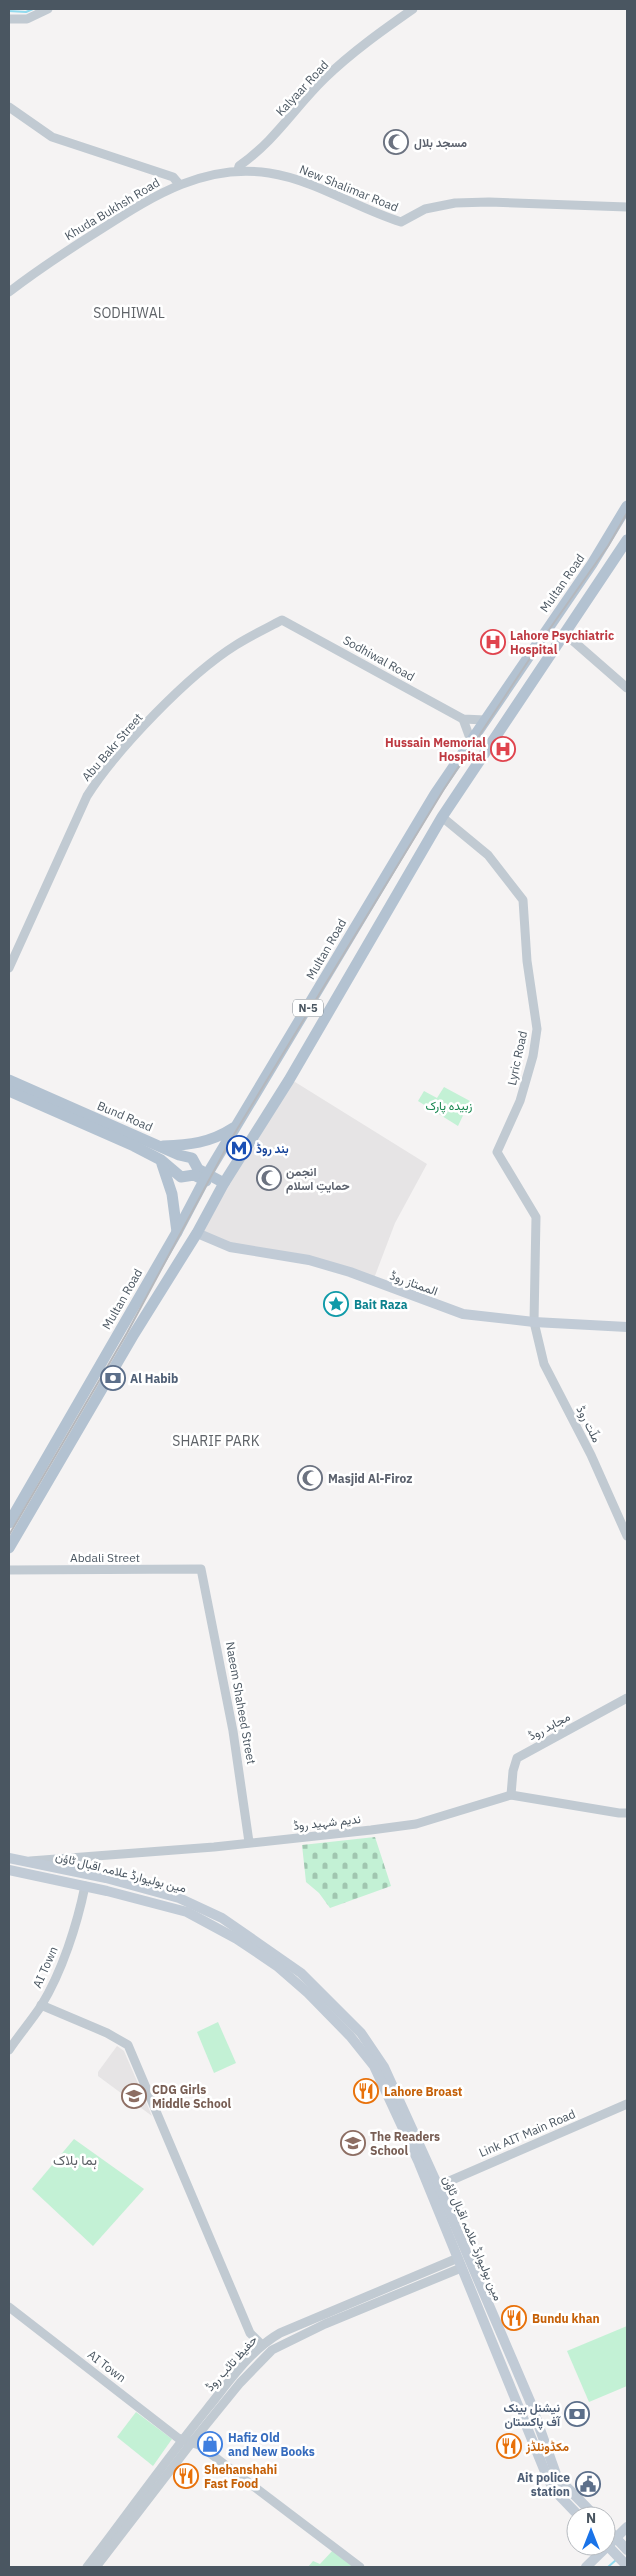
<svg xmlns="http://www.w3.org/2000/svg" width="636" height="2576" viewBox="0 0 636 2576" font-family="'IBM Plex Sans',Vazirmatn,sans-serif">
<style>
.education{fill:#e6e4e5}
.green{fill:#c3f1d5}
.cemetery{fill:url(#cemetery-stones)}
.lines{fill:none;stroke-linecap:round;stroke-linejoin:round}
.stream{stroke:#90daee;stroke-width:2}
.tertiary{stroke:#c1cad2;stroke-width:9}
.secondary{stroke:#c1cbd6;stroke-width:10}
.primary{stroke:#b3c2d1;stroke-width:11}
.rail{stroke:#b5b8bd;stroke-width:2}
.labels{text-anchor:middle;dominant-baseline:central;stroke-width:5;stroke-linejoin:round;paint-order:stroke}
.shield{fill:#fff;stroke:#808990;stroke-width:1}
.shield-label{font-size:11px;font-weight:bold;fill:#4a5661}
.street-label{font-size:12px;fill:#4a5661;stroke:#fff}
.worship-label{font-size:12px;font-weight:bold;fill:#5b616d;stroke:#fff;text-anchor:start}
.health-label{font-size:12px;font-weight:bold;fill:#be3a42;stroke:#fff;text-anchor:start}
.park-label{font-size:12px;fill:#17864f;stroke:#fff}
.transit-label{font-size:12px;font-weight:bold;fill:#164399;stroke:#fff;text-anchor:start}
.culture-label{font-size:12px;font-weight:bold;fill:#0d838f;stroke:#fff;text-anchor:start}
.service-label{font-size:12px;font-weight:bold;fill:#4e5e75;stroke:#fff;text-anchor:end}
.education-label{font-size:12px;font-weight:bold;fill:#785e54;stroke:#fff;text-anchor:start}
.food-label{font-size:12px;font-weight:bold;fill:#c56008;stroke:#fff;text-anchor:start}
.shop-label{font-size:12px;font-weight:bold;fill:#366cbe;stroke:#fff;text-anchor:start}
.neighbourhood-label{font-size:14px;fill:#5f6368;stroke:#fff}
</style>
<defs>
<pattern id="cemetery-stones" width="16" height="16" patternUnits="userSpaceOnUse" patternTransform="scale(1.25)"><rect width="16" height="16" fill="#c3f1d5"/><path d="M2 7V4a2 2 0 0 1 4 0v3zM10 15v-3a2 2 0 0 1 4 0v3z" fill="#a0c6b0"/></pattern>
</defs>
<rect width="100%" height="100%" fill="#f5f3f3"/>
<!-- education -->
<g class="education">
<path d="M 287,1077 L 427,1164 L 395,1223 L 373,1281 L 309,1260 L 245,1250 L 197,1233 Z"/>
<path d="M 117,2046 L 124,2051 L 152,2116 L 98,2076 L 98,2072 Z"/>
</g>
<!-- green -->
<g class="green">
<path d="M 444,1087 L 470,1101 L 458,1126 L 418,1101 L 424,1091 L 437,1098 Z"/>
<path d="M 218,2022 L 236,2063 L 214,2073 L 197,2032 Z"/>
<path d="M 74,2139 L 144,2189 L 93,2246 L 32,2189 Z"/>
<path d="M 627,2326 L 627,2386 L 589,2402 L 567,2351 Z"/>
<path d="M 136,2412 L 172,2439 L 153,2466 L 117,2437 Z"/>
<path d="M 335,2548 L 360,2567 L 308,2567 L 313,2561 L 320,2564 Z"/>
</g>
<!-- cemetery -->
<path class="cemetery" d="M 375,1837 L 391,1886 L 330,1908 L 319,1893 L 306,1882 L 302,1845 Z"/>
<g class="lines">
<!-- stream -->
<g class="stream">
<path d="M 9,11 L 26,12 L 33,9"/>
<path d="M 608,2567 L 616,2560"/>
</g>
<!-- tertiary -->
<g class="tertiary">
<path d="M 9,19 L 27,19 L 48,9"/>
<path d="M 9,107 L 52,137 L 173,177 L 179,184"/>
<path d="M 238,170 L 239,166 C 276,140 294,108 325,78 C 352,52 383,30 413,9"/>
<path d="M 9,292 C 39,269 71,248 103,228 C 154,195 206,163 269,173 C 315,180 356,208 401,222 L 425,209 L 455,203 L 489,202 L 627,207"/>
<path d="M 564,633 L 627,688"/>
<path d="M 463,719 L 471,741"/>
<path d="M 442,817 L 488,855 L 523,900 L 527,961 L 537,1029 L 533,1056 L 520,1101 L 497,1152 L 536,1217 L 534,1322 L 544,1364 L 591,1455 L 627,1536"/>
<path d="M 9,968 L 87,796 C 117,749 188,675 236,645 C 250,636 267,628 282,620 L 463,719 L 485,720"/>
<path d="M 9,1570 L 201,1569 L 233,1731 L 249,1842"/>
<path d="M 511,1795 L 513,1771 L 517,1758 L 627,1698"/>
<path d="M 30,1861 L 214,1847 L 371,1830 L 416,1824 L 511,1795 L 619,1813 L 627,1813"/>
<path d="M 41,2005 L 107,2033 L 128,2045 L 250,2333 L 262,2345"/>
<path d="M 9,2050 C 19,2035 31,2021 41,2006 C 62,1972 77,1925 85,1886"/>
<path d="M 438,2186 L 627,2104"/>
<path d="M 9,2307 L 178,2438 L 199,2445 L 360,2567"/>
<path d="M 87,2567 C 127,2515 165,2461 207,2409 C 229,2382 249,2351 280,2333 L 458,2258"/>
<path d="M 96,2567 L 192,2442 L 240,2383 L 272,2350 L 325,2324 L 461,2268"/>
</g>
<!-- secondary -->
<g class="secondary">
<path d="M 197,1233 L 230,1247 L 309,1260 L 350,1272 L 463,1314 L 534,1322 L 627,1327"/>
<path d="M 9,1858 L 106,1878 L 179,1898 L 222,1918 L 301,1973 L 361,2033 L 384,2067 L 438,2186 L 530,2401 L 557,2477 L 595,2516"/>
<path d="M 9,1870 L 107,1891 L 187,1912 L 237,1939 L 277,1966 L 308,1993 L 350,2036 L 374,2066 L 419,2163 L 548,2479 L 555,2491 L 579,2516"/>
<path d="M 606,2527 L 627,2550"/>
<path d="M 606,2544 L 627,2566"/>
<path d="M 586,2567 L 627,2527"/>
</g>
<!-- primary -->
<g class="primary">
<path d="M 9,1080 L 179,1155 L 192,1158 L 198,1169 L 224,1183"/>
<path d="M 9,1091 L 134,1146 L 161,1160 L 181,1177 L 194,1175 L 206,1181"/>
<path d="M 163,1146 C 189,1145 210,1143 233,1128"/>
<path d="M 162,1164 L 172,1194 L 177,1232"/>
<path d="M 9,1523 L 177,1232 L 208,1173 L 435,794 L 592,564 L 627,506"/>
<path d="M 9,1548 L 134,1334 L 197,1233 L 224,1183 L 289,1080 L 442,817 L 627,540"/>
</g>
<!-- rail -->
<path class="rail" d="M 9,1535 L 127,1333 L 230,1141 L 444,789 L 546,634 L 608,546 L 627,513"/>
</g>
<!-- icons -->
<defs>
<symbol id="mosque-ring" viewBox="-11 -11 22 22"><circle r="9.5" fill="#fff" stroke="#6b7280" stroke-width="1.5"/><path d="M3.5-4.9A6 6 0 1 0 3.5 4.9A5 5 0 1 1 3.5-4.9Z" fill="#6b7280"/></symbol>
<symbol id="hospital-ring" viewBox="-11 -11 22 22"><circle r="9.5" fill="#fff" stroke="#e0444e" stroke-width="1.5"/><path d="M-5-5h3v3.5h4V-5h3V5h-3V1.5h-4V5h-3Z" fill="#e0444e"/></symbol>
<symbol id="metro-ring" viewBox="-11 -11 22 22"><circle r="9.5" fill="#fff" stroke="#1a4fb4" stroke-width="1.5"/><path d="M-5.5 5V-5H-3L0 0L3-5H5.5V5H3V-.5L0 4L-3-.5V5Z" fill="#1a4fb4"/></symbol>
<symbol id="sight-ring" viewBox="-11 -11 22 22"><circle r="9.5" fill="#fff" stroke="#0f9aa8" stroke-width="1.5"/><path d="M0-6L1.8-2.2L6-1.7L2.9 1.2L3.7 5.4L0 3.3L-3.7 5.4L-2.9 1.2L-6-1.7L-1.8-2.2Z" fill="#0f9aa8"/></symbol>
<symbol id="bank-ring" viewBox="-11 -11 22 22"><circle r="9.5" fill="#fff" stroke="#5c6f8a" stroke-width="1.5"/><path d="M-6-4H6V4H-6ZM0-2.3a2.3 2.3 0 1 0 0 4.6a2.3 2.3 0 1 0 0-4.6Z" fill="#5c6f8a"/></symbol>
<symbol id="restaurant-ring" viewBox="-11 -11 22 22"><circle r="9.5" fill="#fff" stroke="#e8710a" stroke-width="1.5"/><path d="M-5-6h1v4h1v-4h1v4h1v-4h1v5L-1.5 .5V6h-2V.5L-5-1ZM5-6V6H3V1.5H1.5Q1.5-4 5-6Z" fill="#e8710a"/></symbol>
<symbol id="school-ring" viewBox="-11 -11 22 22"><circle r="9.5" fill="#fff" stroke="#8d6e63" stroke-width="1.5"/><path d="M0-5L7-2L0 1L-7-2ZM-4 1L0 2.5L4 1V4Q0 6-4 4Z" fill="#8d6e63"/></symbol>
<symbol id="shop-ring" viewBox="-11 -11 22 22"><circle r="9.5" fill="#fff" stroke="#3f7fe0" stroke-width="1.5"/><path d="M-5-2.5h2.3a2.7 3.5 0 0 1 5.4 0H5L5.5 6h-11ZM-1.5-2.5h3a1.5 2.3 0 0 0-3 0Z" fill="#3f7fe0"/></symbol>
<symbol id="civic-ring" viewBox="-11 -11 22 22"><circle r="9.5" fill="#fff" stroke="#5c6f8a" stroke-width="1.5"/><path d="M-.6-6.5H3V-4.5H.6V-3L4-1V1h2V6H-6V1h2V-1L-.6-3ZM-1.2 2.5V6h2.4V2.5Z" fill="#5c6f8a"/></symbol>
</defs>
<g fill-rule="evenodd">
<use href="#mosque-ring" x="382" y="128" width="28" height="28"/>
<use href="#hospital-ring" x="479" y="628" width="28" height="28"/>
<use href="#hospital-ring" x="489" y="735" width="28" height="28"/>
<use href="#metro-ring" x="225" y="1134" width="28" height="28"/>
<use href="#mosque-ring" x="255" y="1164" width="28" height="28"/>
<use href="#sight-ring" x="322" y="1290" width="28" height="28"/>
<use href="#bank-ring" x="99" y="1364" width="28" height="28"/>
<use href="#mosque-ring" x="296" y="1464" width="28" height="28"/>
<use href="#restaurant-ring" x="352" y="2077" width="28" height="28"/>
<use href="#school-ring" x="120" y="2082" width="28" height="28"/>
<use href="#school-ring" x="339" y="2129" width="28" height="28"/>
<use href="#restaurant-ring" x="500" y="2304" width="28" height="28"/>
<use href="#bank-ring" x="563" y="2400" width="28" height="28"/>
<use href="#shop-ring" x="196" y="2430" width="28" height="28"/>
<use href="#restaurant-ring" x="495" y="2432" width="28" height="28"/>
<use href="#restaurant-ring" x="172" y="2462" width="28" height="28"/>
<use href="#civic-ring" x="574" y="2470" width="28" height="28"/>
</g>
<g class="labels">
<!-- shield labels -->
<rect class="shield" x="293" y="999.5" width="30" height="17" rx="4"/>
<g class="shield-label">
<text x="308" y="1008">N-5</text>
</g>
<!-- street labels -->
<g class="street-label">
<text transform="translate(302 88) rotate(-47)">Kalyaar Road</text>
<text transform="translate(349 188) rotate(22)">New Shalimar Road</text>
<text transform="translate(112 209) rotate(-31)">Khuda Bukhsh Road</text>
<text transform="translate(562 583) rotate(-55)">Multan Road</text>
<text transform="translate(379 658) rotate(29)">Sodhiwal Road</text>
<text transform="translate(112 747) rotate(-49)">Abu Bakr Street</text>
<text transform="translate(326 949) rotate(-60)">Multan Road</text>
<text transform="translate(517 1058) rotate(-78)">Lyric Road</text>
<text transform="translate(125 1116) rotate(23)">Bund Road</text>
<text transform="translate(414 1283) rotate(20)">الممتاز روڈ</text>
<text transform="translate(122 1299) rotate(-60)">Multan Road</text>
<text transform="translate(589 1424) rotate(63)">ملّت روڈ</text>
<text x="105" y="1557">Abdali Street</text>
<text transform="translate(241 1703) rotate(80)">Naeem Shaheed Street</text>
<text transform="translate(549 1726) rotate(-28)">مجاہد روڈ</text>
<text transform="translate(327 1822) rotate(-6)">ندیم شہید روڈ</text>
<text transform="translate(121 1872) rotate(14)">مین بولیوارڈ علامہ اقبال ٹاؤن</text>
<text transform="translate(45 1967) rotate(-66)">AI Town</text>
<text transform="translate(527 2133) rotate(-23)">Link AIT Main Road</text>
<text transform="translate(473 2238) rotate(67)">مین بولیوارڈ علامہ اقبال ٹاؤن</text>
<text transform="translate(231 2363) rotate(-48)">حفیظ تائب روڈ</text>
<text transform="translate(107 2366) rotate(37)">AI Town</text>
</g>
<!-- worship labels -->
<g class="worship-label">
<text x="414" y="142">مسجد بلال</text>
<text x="286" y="1171">انجمن<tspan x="286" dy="14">حمایتِ اسلام</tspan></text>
<text x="328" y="1478">Masjid Al-Firoz</text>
</g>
<!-- health labels -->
<g class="health-label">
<text x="510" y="635">Lahore Psychiatric<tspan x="510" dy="14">Hospital</tspan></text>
<text x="486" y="742" text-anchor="end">Hussain Memorial<tspan x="486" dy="14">Hospital</tspan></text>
</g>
<!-- park labels -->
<g class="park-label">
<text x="449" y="1105">زبیدہ پارک</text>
</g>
<!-- transit labels -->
<g class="transit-label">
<text x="256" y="1148">بند روڈ</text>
</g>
<!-- culture labels -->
<g class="culture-label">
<text x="354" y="1304">Bait Raza</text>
</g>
<!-- service labels -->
<g class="service-label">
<text x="130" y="1378" text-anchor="start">Al Habib</text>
<text x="560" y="2407">نیشنل بینک<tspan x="560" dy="14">آف پاکستان</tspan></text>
<text x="570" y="2477">Ait police<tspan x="570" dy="14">station</tspan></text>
</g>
<!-- education labels -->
<g class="education-label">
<text x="152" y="2089">CDG Girls<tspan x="152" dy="14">Middle School</tspan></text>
<text x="370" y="2136">The Readers<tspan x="370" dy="14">School</tspan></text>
</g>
<!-- food labels -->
<g class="food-label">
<text x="384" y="2091">Lahore Broast</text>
<text x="532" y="2318">Bundu khan</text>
<text x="526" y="2446">مکڈونلڈز</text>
<text x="204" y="2469">Shehanshahi<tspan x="204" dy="14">Fast Food</tspan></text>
</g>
<!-- shop labels -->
<g class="shop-label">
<text x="228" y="2437">Hafiz Old<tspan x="228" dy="14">and New Books</tspan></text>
</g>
<!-- neighbourhood labels -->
<g class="neighbourhood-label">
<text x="129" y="313">SODHIWAL</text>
<text x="216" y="1441">SHARIF PARK</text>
<text x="75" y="2160">ہما بلاک</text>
</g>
</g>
<!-- border -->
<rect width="636" height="2576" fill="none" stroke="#4a5661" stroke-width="20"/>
<!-- north arrow -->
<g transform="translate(591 2531)"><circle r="24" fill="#ffffff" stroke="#b7bbc0"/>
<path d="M0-4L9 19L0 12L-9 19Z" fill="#1a73e8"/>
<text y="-8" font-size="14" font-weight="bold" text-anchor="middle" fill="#4a5661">N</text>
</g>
</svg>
